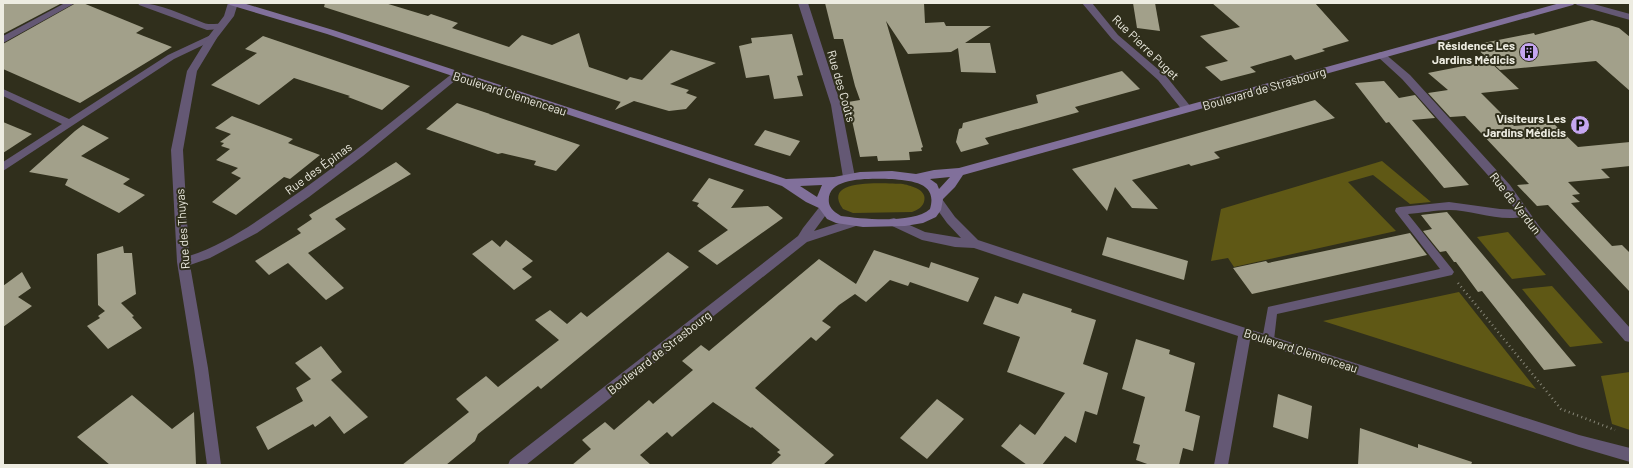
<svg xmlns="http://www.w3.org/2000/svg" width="1633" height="468" viewBox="0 0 1633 468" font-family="Barlow,sans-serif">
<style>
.green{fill:#5f5815}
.building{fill:#a2a08a}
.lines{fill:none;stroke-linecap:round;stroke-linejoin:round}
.path{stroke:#878677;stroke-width:2.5;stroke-dasharray:1 3.5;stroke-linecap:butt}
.service{fill:#645874;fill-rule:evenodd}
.minor{fill:#645874;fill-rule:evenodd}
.tertiary{fill:#645874;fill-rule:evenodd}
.secondary{fill:#81709b;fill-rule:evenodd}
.labels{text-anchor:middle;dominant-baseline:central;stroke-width:4;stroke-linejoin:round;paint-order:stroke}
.poi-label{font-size:12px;font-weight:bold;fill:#edece1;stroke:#302f1c;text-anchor:end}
.street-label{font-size:12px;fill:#edece1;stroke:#302f1c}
</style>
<rect width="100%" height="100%" fill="#302f1c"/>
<!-- green -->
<g class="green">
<path d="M 1382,161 L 1431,202 L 1410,204 L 1373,175 L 1348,182 L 1396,231 L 1234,267 L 1228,258 L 1211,261 L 1221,209 Z"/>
<path d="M 903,184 C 912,186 928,190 924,202 C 922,208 917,210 912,212 L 853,213 L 843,209 C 820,177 887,184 903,184 Z"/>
<path d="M 1508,232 L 1546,275 L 1512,279 L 1477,237 Z"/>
<path d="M 1552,286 L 1603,343 L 1570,347 L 1522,289 Z"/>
<path d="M 1459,292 L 1536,389 L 1323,321 Z"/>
<path d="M 1630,372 L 1630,430 L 1612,424 L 1601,376 Z"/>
</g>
<!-- building -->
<g class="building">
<path d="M 3,3 L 62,3 L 3,34 Z"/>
<path d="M 76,3 L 83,3 L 144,28 L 136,33 L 172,47 L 80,103 L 3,69 L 3,44 Z"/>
<path d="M 325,3 L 385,3 L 428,16 L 431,14 L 458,23 L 452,28 L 509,47 L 522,35 L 552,45 L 579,33 L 589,67 L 627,80 L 630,77 L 642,80 L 671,50 L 716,63 L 670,84 L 689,90 L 686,93 L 697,97 L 686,109 L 669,111 L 634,101 L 615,110 L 622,100 L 621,102 L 324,7 Z"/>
<path d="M 825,3 L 924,3 L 925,23 L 944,22 L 946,26 L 991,26 L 965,43 L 990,43 L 996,73 L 961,72 L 958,48 L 951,52 L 908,54 L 886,21 L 923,147 L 921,148 L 922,151 L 909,152 L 910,160 L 878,161 L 877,156 L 860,157 L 848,102 L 860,100 L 855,86 L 843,39 L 834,39 Z"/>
<path d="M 1133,3 L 1155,3 L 1160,31 L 1137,28 Z"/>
<path d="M 1212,3 L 1315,3 L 1349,41 L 1322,49 L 1325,51 L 1295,60 L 1291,55 L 1250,67 L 1256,72 L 1221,81 L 1205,67 L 1228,61 L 1200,36 L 1240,27 Z"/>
<path d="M 1592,20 L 1619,28 L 1630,37 L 1630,91 L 1596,61 L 1500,70 L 1473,45 L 1534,33 L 1535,35 Z"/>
<path d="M 792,34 L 803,75 L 797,76 L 803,96 L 774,99 L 769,75 L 746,78 L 739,46 L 752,43 L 751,38 Z"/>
<path d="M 263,36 L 354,67 L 410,86 L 382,110 L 348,97 L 350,96 L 294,78 L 259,105 L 211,85 L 257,53 L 245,49 Z"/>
<path d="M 1489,61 L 1519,89 L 1481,93 L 1514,126 L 1553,123 L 1578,147 L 1630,142 L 1630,166 L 1601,169 L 1610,178 L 1568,182 L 1580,194 L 1572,195 L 1580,202 L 1571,203 L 1612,246 L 1622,245 L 1630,253 L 1630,292 L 1548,205 L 1537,206 L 1517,185 L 1529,184 L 1465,116 L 1450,117 L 1428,93 L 1448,90 L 1428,73 Z"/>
<path d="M 1122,71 L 1140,89 L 1075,107 L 1079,112 L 985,138 L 989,144 L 961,152 L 956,142 L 959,129 L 962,128 L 963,123 L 1038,103 L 1036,95 Z"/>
<path d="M 1384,81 L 1399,98 L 1415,95 L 1435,118 L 1412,120 L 1469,185 L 1444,188 L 1389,122 L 1386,123 L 1355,83 Z"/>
<path d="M 1315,100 L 1335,118 L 1214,152 L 1220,158 L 1191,166 L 1189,164 L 1132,180 L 1158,209 L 1132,208 L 1115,187 L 1107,211 L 1072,169 Z"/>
<path d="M 457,103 L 490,114 L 489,114 L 580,145 L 556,171 L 534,165 L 536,161 L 502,153 L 498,154 L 426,129 Z"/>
<path d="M 232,116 L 293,139 L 288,143 L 320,155 L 290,179 L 284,177 L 236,215 L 212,202 L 241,178 L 231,173 L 238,168 L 216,160 L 230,149 L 221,146 L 224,143 L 220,142 L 231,134 L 215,128 Z"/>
<path d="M 3,122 L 32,134 L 3,153 Z"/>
<path d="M 83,125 L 109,138 L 81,156 L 130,179 L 123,184 L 145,195 L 119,213 L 65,185 L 68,179 L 29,172 L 75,131 Z"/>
<path d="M 765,130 L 781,135 L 800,141 L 790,156 L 754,145 Z"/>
<path d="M 396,162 L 411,174 L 335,219 L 346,229 L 308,253 L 344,288 L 326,300 L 288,263 L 269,275 L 255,261 L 301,233 L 297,229 L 312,219 L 309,215 Z"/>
<path d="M 709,178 L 744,190 L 731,208 L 768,206 L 783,218 L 717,265 L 698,251 L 728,230 L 697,206 L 699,203 L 692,201 Z"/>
<path d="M 1447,212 L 1576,366 L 1544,370 L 1482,291 L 1478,292 L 1456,262 L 1454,262 L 1446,251 L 1440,252 L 1423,231 L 1432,229 L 1421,215 Z"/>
<path d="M 1410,233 L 1427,255 L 1252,294 L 1233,268 L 1266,261 L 1268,263 Z"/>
<path d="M 1107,237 L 1188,261 L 1184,280 L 1102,255 Z"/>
<path d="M 492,240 L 500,247 L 506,240 L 533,261 L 522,269 L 532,277 L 514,290 L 472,254 Z"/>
<path d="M 123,246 L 124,253 L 132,253 L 136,294 L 121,303 L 134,316 L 132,317 L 142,328 L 108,349 L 87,326 L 100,318 L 98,316 L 105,311 L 98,305 L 97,254 Z"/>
<path d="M 874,250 L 929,268 L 931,262 L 979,278 L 968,302 L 910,282 L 908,286 L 890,280 L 866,302 L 855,294 L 839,305 L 822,321 L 831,327 L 816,341 L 811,337 L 755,388 L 834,455 L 823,465 L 770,465 L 781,455 L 777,452 L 780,450 L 752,427 L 751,428 L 713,402 L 672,437 L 667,432 L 640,455 L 651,465 L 572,465 L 591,449 L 582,440 L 605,422 L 614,430 L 649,400 L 653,404 L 693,370 L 682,361 L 701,345 L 709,351 L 819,259 L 856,284 Z"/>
<path d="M 668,252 L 689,267 L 541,389 L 538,386 L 478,434 L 475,441 L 446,465 L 402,465 L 469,412 L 456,399 L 486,376 L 498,387 L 559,340 L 535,320 L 550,310 L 567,324 L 581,312 L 587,317 Z"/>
<path d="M 22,272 L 31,288 L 18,297 L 32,306 L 3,327 L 3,286 Z"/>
<path d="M 1023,293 L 1072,309 L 1071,312 L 1096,320 L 1083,364 L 1108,373 L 1097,415 L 1085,411 L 1076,443 L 1065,436 L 1042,465 L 1027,465 L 1001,446 L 1020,424 L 1035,435 L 1065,393 L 1007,372 L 1020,337 L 983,324 L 995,296 L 1018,304 Z"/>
<path d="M 1136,339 L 1170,350 L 1169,354 L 1195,363 L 1185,411 L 1200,416 L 1193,451 L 1183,448 L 1179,465 L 1150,465 L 1136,460 L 1140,445 L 1133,443 L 1145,397 L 1122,389 Z"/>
<path d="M 321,346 L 342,372 L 331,380 L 368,417 L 344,434 L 330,416 L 315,427 L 313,424 L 268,450 L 256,427 L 303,401 L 296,388 L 311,379 L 295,363 Z"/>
<path d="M 1278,394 L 1312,406 L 1308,439 L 1273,427 Z"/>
<path d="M 132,395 L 172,429 L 194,412 L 196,465 L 110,465 L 77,437 Z"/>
<path d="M 937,399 L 964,419 L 927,459 L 900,438 Z"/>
<path d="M 1360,428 L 1418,448 L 1418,444 L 1472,462 L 1471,465 L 1358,465 Z"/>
</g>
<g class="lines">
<!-- path -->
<path class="path" d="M 1458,283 L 1561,409 L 1615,430"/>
<!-- service -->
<g class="service">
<path d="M 65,3 L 75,3 L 3,43 L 3,36 Z"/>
<path d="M 138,3 C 160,3 183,15 204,23 C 211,26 220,21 225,26 L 221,29 L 207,30 L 139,5 Z"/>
<path d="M 213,34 L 216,35 L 217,37 L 216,39 L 174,59 L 3,171 L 3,162 L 62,124 L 3,96 L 3,89 L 69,119 L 168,55 Z"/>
<path d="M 1449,202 L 1500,209 L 1526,210 L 1527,213 L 1526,216 C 1501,223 1473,210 1449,210 C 1435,210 1422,213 1408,214 L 1452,269 L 1454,272 L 1452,275 L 1277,314 L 1274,340 L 1272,344 L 1268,345 L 1264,344 L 1262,340 L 1268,307 L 1440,269 L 1395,211 L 1396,208 L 1400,207 Z"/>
</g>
<!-- minor -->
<g class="minor">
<path d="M 228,3 L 238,3 L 234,16 L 217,38 L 197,71 L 183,150 L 189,256 C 223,245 253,224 282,204 C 341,164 397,117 453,73 L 461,73 L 462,75 L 363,156 L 309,197 L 257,233 L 210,258 L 190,265 L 208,368 L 221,465 L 207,465 L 194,368 L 177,262 L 171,150 L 187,71 L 208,37 L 224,16 Z"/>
<path d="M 798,3 L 808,3 L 841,105 L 855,177 L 853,180 L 845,180 L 843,177 L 831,105 Z"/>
<path d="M 1082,3 L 1092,3 L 1118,35 L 1166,76 L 1191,107 L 1192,109 L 1191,111 L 1183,111 L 1158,80 L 1112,39 Z"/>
<path d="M 1381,52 L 1384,53 L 1410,75 L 1510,185 L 1539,226 L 1630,328 L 1630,342 L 1625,341 L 1531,232 L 1502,191 L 1402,79 L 1378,57 L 1376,55 L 1378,53 Z"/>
<path d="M 938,198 L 942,199 L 955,217 L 978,240 L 1168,303 L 1579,435 L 1630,448 L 1630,462 L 1579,447 L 1250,340 L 1228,465 L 1214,465 L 1238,336 L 974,248 L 955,247 L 922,240 L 890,225 L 888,222 L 890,219 L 894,218 L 925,232 L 961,238 L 947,223 L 934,205 L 932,202 L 934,199 Z"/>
</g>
<!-- tertiary -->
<g class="tertiary">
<path d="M 1575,3 L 1590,3 L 1630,14 L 1630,20 L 1577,5 Z"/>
<path d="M 825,204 L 829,205 L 831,208 L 814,231 L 855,218 L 859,219 L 861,222 L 859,225 L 807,242 L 526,465 L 508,465 L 510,460 L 798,236 L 803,228 L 821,205 Z"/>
</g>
<!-- secondary -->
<path class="secondary" d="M 228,3 L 243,3 L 333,30 L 786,179 L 834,177 L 860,172 L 892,171 L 916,174 L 934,170 L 959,168 L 1560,3 L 1575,3 L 1573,5 L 963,175 L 955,187 L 943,199 L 941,210 L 936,217 L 923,223 L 905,226 L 863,227 L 836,223 L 827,219 L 819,208 L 806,202 L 782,186 L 327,34 L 230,5 ZM 950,177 L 939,189 L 937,184 L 930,179 ZM 892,179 C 911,181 938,182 930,209 C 914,224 862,219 841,216 C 836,213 830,209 829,203 C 825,175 874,179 892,179 ZM 822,185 L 817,197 L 800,186 Z"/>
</g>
<!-- icons -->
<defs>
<symbol id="building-disc" viewBox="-11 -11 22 22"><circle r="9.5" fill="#c5a6f0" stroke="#302f1c"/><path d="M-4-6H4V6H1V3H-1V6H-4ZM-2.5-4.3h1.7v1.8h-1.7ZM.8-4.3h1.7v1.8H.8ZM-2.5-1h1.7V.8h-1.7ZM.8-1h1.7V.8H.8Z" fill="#111"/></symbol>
<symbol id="parking-disc" viewBox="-11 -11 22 22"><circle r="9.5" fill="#c5a6f0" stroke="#302f1c"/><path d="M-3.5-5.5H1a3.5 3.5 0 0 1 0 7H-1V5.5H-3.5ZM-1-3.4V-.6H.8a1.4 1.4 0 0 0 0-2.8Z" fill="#111"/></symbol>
</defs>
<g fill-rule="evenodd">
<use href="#building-disc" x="1518" y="41" width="22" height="22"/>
<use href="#parking-disc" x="1569" y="114" width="22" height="22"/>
</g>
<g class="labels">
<!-- poi labels -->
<g class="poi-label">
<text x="1515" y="45">Résidence Les<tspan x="1515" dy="14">Jardins Médicis</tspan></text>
<text x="1566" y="118">Visiteurs Les<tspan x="1566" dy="14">Jardins Médicis</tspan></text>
</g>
<!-- street labels -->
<g class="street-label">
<text transform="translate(1146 47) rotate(44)">Rue Pierre Puget</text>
<text transform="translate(842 86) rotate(74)">Rue des Coûts</text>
<text transform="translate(1264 88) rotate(-16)">Boulevard de Strasbourg</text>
<text transform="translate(510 93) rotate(18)">Boulevard Clemenceau</text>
<text transform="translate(318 168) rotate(-36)">Rue des Épinas</text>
<text transform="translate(1516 203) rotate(52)">Rue de Verdun</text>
<text transform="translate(182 229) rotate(-94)">Rue des Thuyas</text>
<text transform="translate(1301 350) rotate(18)">Boulevard Clemenceau</text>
<text transform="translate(659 352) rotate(-38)">Boulevard de Strasbourg</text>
</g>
</g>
<!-- border -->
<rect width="1633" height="468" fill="none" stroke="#edece1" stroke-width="8"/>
</svg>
